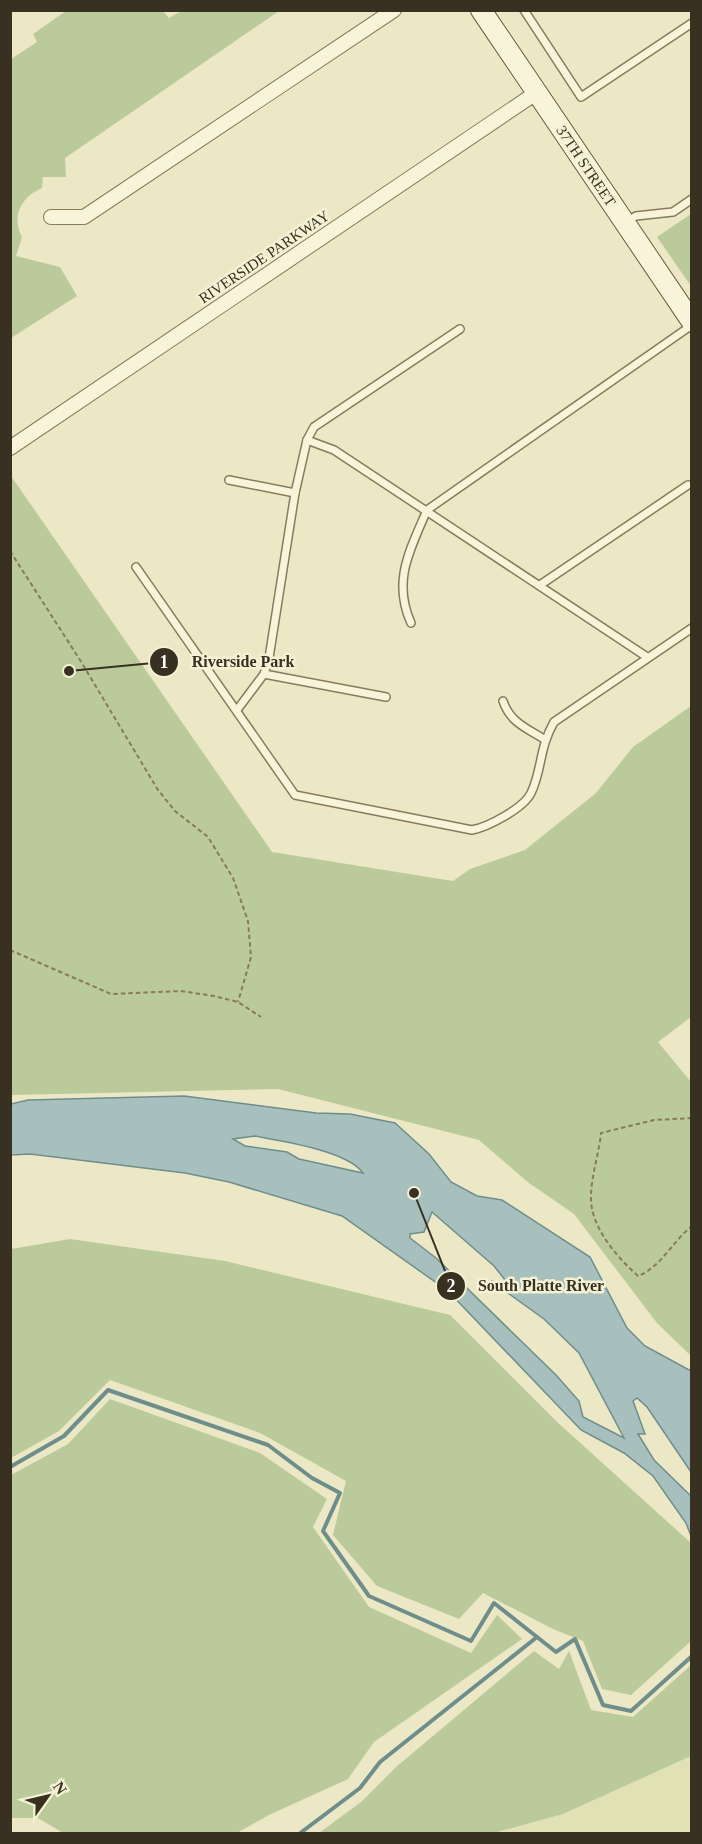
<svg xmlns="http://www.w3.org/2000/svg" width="702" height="1844" viewBox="0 0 702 1844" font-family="Georgia,serif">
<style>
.farmland{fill:#e0e1b4}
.green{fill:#bbca9a}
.water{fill:#a7c0bd;stroke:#6e8e8c;stroke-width:1.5;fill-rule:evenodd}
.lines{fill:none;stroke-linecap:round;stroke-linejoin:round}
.stream{stroke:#6e8e8c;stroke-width:4}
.service-casing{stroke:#877b5c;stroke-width:10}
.minor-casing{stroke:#877b5c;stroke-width:16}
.secondary-casing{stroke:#685c40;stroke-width:22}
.path{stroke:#877b5c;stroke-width:2;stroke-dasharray:4.5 3;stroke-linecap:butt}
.service{stroke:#f7f4d9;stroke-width:7}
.minor{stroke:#f7f4d9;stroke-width:14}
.secondary{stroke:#f7f4d9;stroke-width:20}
.labels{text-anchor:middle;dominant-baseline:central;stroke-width:5;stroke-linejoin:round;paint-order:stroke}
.street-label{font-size:15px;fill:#383020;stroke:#f4f1d5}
.leader{fill:none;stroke:#383020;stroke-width:2}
.callout-dot{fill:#383020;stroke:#f4f1d5;stroke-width:2}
.mark-label{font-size:18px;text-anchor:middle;font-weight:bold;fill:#fff}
.callout-label{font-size:16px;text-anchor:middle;font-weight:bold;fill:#383020;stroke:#f4f1d5;stroke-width:5;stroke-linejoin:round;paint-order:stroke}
</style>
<rect width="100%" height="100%" fill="#ece8c6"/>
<!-- farmland -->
<path class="farmland" d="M 691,1756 L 691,1833 L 494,1834 L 563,1814 Z"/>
<!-- green -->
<g class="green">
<path d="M 66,11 L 163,11 L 169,18 L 181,11 L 279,11 L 65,158 L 66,177 L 43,177 L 42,188 C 21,197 11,216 22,237 L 16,256 L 60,267 L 77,296 L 11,338 L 11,59 L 37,42 L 33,34 Z"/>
<path d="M 691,214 L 691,286 L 657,237 Z"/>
<path d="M 11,476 L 272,852 L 453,881 L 470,869 L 525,850 L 596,793 L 633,747 L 691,706 L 691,1017 L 658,1042 L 691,1082 L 691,1356 L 657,1323 L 574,1214 L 529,1183 L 479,1140 L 278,1089 L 11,1095 Z"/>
<path d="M 70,1239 L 225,1261 L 450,1315 L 556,1421 L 691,1543 L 691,1641 L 631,1695 L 602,1689 L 583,1641 L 553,1629 L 483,1593 L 459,1619 L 377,1586 L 333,1535 L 346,1481 L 260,1433 L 110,1380 L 59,1431 L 11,1458 L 11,1249 Z"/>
<path d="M 110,1399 L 260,1453 L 327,1499 L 313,1527 L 369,1607 L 471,1653 L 497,1615 L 522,1639 L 374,1742 L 348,1779 L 269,1815 L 237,1833 L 63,1833 L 38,1818 L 11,1818 L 11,1475 L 68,1444 Z"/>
<path d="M 534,1651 L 559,1669 L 569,1651 L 591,1710 L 633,1717 L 691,1665 L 691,1756 L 563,1814 L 494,1833 L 319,1833 L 361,1802 L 396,1767 Z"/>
</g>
<!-- water -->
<path class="water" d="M 184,1096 L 316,1113 L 350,1114 L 395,1123 L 429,1154 L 451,1182 L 477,1196 L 502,1200 L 590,1257 L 627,1328 L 645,1346 L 691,1371 L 691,1472 L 647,1407 L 637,1398 L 633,1401 L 645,1434 L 638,1434 L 654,1460 L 691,1496 L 691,1536 L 686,1523 L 653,1476 L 624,1453 L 581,1430 L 448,1291 L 342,1216 L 229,1182 L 185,1173 L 30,1154 L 11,1155 L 11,1104 L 28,1100 ZM 255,1136 C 282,1141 348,1151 363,1173 L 299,1159 L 287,1152 L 245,1146 L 233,1139 ZM 432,1212 L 494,1266 L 509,1285 L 491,1281 L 544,1319 L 579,1353 L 624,1438 L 583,1417 L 579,1401 L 556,1375 L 436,1258 L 410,1238 L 410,1234 L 424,1232 Z"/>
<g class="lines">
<!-- stream -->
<g class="stream">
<path d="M 10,1467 L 64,1436 L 108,1390 L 268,1445 L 312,1478 L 340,1493 L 323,1531 L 369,1596 L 471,1641 L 494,1603 L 537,1637"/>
<path d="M 299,1834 L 360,1788 L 380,1762 L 537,1637 L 556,1652 L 575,1639 L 603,1705 L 631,1711 L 692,1656"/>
</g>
<defs>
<g id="service">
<path d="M 524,10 L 581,97 L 692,23"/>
<path d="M 625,222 L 636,216 L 673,212 L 692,199"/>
<path d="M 307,440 L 334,450 L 647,657"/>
<path d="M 229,480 L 295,493"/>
<path d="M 136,567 L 295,795 L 472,830 C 488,827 524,808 531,793 C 542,771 539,748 554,722 L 692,628"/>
<path d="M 540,585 L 688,485"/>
<path d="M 411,623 C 392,581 410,550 427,510 L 692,325"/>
<path d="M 264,674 L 386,697"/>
<path d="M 503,701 C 510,722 526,728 544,739"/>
<path d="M 237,710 L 264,674 L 269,658 L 295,493 L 307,440 L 314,427 L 460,329"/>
</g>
<g id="minor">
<path d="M 51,217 L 84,217 L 394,10"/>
<path d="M 10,448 L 536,93"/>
</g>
<path id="secondary" d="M 481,10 L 692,322"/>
</defs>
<!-- service casing -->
<use href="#service" class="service-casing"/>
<!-- minor casing -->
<use href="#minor" class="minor-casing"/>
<!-- secondary casing -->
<use href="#secondary" class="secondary-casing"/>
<!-- path -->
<g class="path">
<path d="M 10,551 L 80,660 L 158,790 L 175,811 L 208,837 L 233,878 L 248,921 L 251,957 L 238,1002"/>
<path d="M 10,950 L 111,994 L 181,991 L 214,996 L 238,1002 L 261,1017"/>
<path d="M 692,1118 L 654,1120 L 601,1133 C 599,1154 591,1176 591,1197 C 590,1227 618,1258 638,1276 C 660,1268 673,1241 692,1226"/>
</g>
<!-- service -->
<use href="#service" class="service"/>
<!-- minor -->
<use href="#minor" class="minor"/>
<!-- secondary -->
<use href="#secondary" class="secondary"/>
</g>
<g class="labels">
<!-- street labels -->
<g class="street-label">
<text transform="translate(586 166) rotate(56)">37TH STREET</text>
<text transform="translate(264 257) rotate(-34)">RIVERSIDE PARKWAY</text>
</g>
</g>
<!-- callouts -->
<path class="leader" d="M69 671L164 662M414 1193L451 1286"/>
<g class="callout-dot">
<circle cx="69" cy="671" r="6"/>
<circle cx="414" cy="1193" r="6"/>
<circle cx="164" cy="662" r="15"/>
<circle cx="451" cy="1286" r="15"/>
</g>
<g class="mark-label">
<text x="164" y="668">1</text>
<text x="451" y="1292">2</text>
</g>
<g class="callout-label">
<text x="243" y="667">Riverside Park</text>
<text x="541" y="1291">South Platte River</text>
</g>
<!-- border -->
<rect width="702" height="1844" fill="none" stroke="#383020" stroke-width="24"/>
<!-- north arrow -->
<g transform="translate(48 1796) rotate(56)" stroke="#f4f1d5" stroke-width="4.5" paint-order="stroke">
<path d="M0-4.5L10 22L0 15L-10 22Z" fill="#383020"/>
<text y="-9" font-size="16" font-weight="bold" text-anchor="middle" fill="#383020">N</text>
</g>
</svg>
